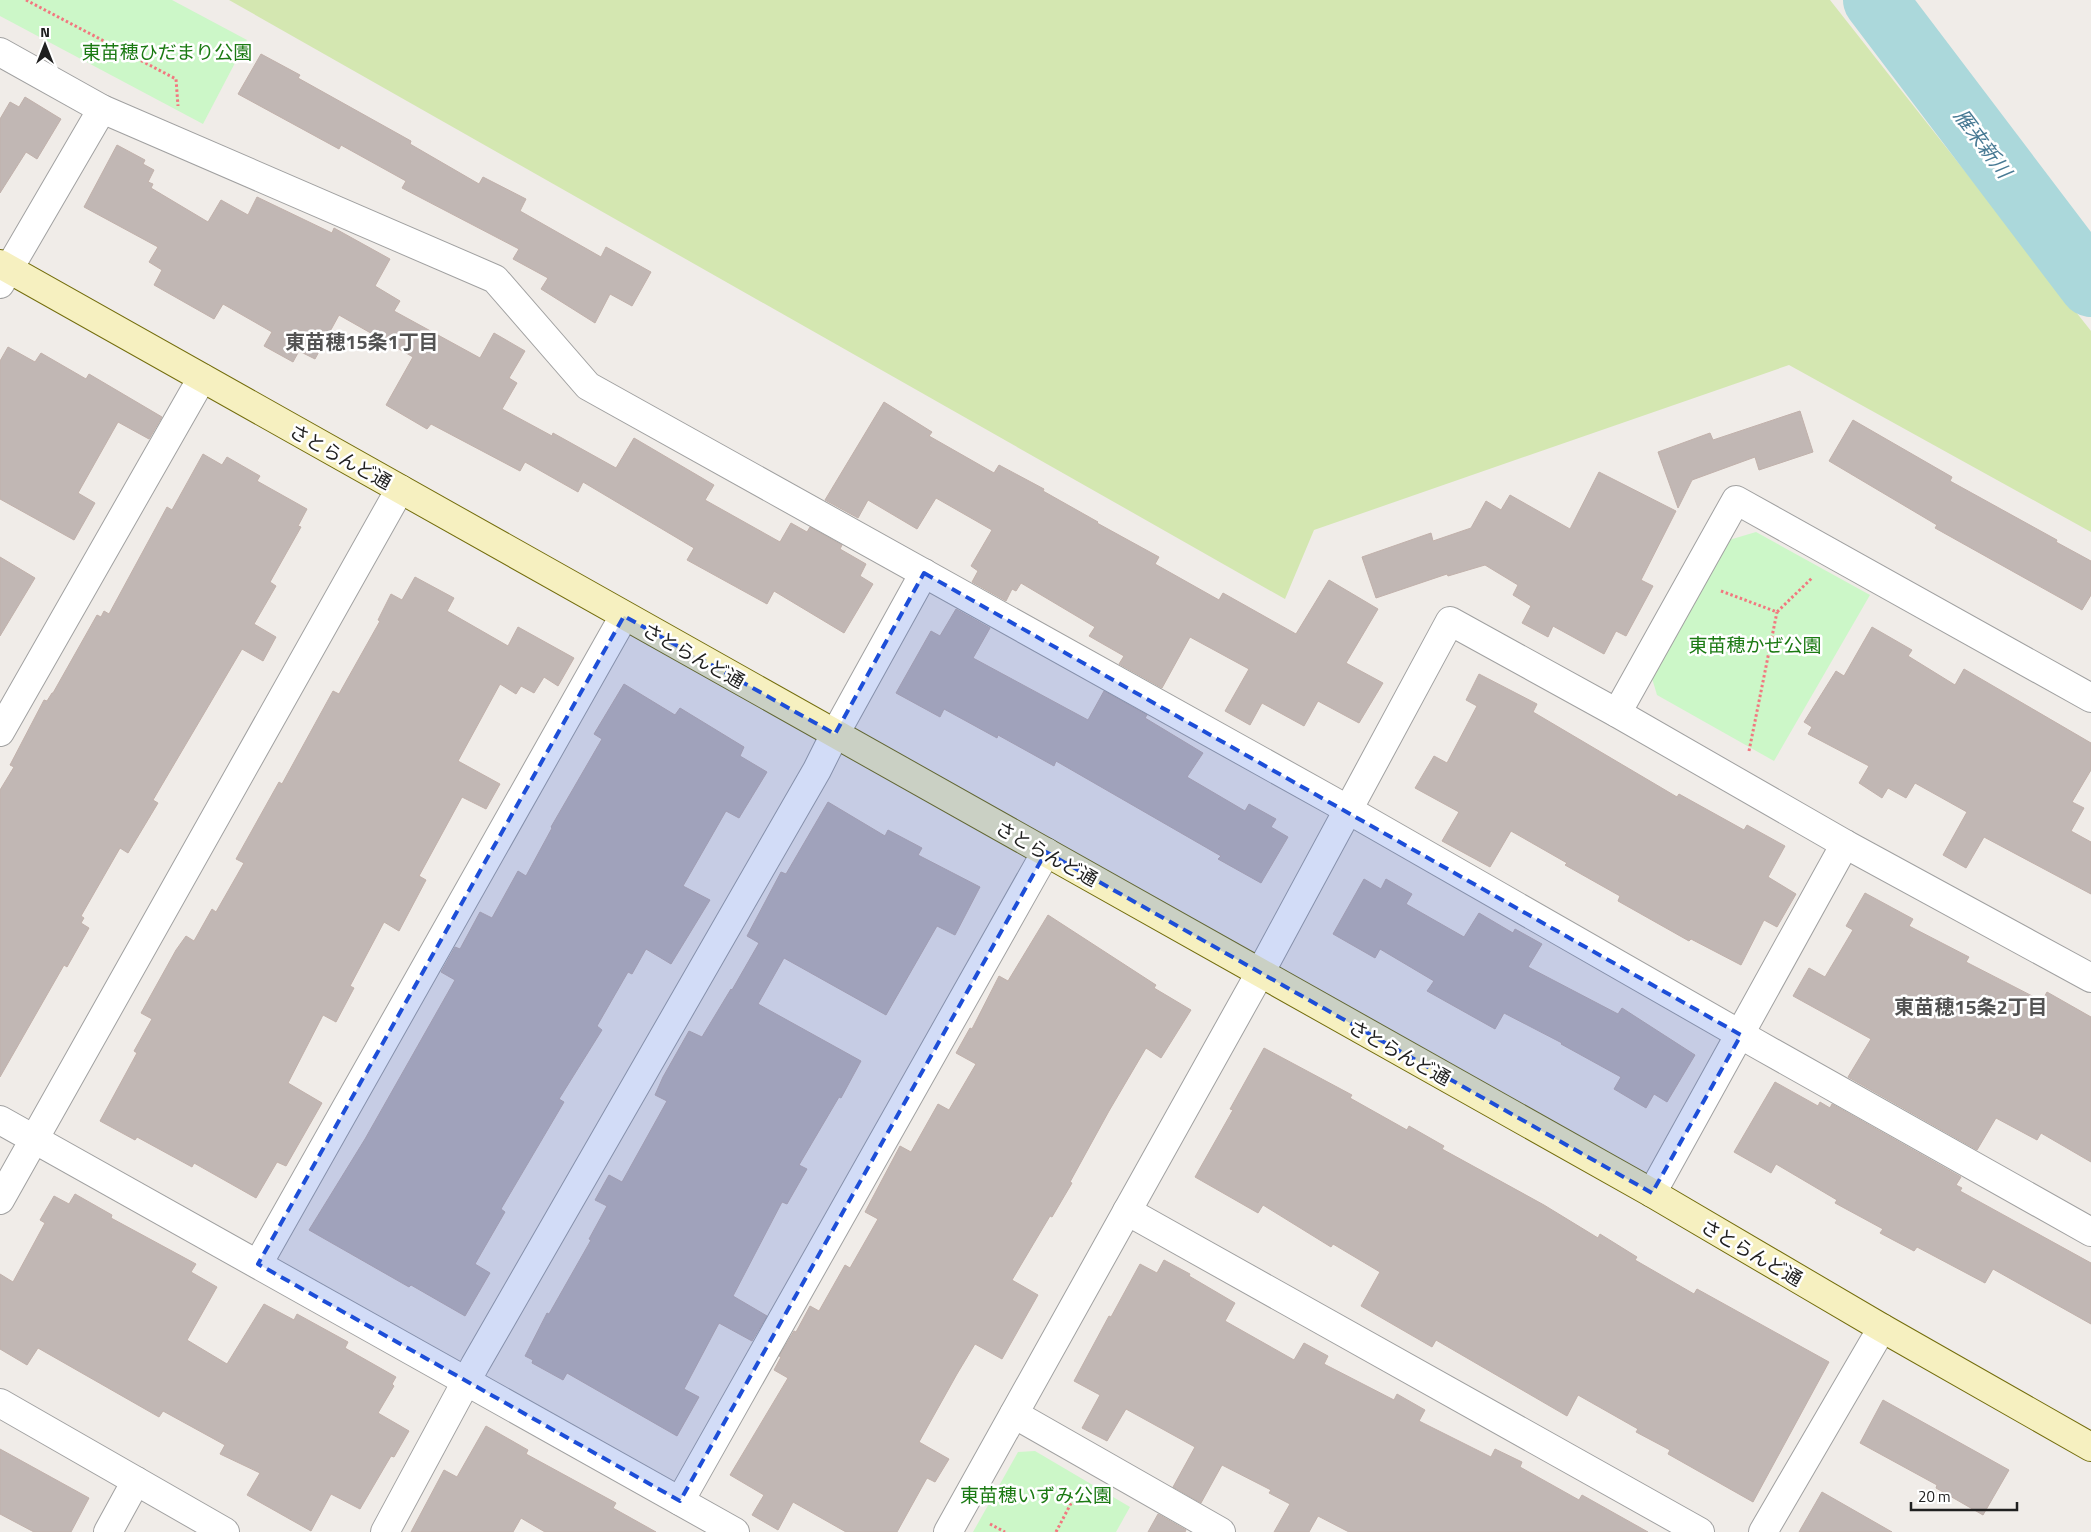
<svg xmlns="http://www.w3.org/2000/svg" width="2091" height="1532" viewBox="0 0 2091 1532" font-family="'Titillium Web','Noto Sans JP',sans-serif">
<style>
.grass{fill:#d4e7b1}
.park{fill:#ccf7c8}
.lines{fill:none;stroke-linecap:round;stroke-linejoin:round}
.river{stroke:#abd8db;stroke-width:64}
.building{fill:#c1b7b4;stroke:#c1b1ab}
.street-casing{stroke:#a1a1a1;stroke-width:30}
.secondary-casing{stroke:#736d0c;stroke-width:30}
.path{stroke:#f2777f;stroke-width:3;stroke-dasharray:2.5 2.5;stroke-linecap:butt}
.street{stroke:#fff;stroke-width:28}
.secondary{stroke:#f6f0c0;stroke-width:28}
.marked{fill:#1d4ed8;fill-opacity:0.2;stroke:#1d4ed8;stroke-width:4;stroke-dasharray:10 6;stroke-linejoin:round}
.labels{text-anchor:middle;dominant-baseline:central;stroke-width:5;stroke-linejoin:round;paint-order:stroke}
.park-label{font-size:19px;fill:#1b7a13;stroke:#fff}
.street-label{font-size:19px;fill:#202020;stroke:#fff}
.water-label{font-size:20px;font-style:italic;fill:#487a94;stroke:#fff}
.neighbourhood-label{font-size:20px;font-weight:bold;fill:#535353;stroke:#fff}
</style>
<rect width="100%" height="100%" fill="#f0ece8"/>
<!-- grass -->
<path class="grass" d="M 229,0 L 1830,0 L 2091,331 L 2091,532 L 1789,365 L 1314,530 L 1285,599 Z"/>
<!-- park -->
<g class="park">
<path d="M 0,0 L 172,0 L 247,40 L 203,124 L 0,16 Z"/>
<path d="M 1756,532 L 1870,595 L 1774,761 L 1657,695 L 1651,675 L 1729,540 Z"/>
<path d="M 1035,1451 L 1130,1507 L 1116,1532 L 973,1532 L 1018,1452 Z"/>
</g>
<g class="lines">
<!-- river -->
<path class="river" d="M 1875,0 L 2091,285"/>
</g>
<!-- building -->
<g class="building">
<path d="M 261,54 L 300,75 L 298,78 L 411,141 L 410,144 L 479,184 L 483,177 L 526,199 L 520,211 L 601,257 L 606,247 L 651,272 L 632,306 L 610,294 L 595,323 L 541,289 L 548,278 L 513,259 L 519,249 L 402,188 L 406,181 L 341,145 L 339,149 L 238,94 Z"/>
<path d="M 25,97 L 61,119 L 37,159 L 26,152 L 0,193 L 0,119 L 10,102 L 19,107 Z"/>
<path d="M 117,145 L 145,160 L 143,164 L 154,170 L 148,182 L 153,184 L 151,188 L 208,222 L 221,200 L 248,215 L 257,197 L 332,233 L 334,228 L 390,259 L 375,286 L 400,301 L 394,311 L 480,358 L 494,333 L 525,351 L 509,378 L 517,383 L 502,409 L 552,436 L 553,433 L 616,468 L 634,438 L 714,485 L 705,500 L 780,542 L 791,523 L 807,532 L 810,527 L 842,545 L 840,549 L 866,564 L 860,576 L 873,584 L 844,633 L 774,591 L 767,604 L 687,560 L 694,548 L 583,482 L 578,492 L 525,462 L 520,471 L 431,424 L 427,429 L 386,405 L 413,357 L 339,315 L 315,359 L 299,351 L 293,362 L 264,346 L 272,332 L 223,304 L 214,319 L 154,285 L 162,270 L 149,262 L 158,247 L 84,207 Z"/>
<path d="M 8,347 L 35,362 L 41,353 L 86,379 L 89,374 L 162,417 L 149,439 L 118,422 L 78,493 L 95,503 L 74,540 L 0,499 L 0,361 Z"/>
<path d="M 884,402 L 932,432 L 929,436 L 994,473 L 999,465 L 1044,489 L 1043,491 L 1098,522 L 1097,523 L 1159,557 L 1155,564 L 1219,600 L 1223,593 L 1296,634 L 1329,580 L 1378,609 L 1346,663 L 1383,683 L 1359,723 L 1318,701 L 1304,726 L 1262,703 L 1250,725 L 1225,711 L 1249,669 L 1190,637 L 1162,688 L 1119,664 L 1124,656 L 1089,636 L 1095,627 L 1021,583 L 1016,591 L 1012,589 L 1006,601 L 972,582 L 978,571 L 971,566 L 992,530 L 936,498 L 917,529 L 868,500 L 858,518 L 825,500 Z"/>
<path d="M 1800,411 L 1813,452 L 1759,470 L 1755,457 L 1692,480 L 1678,508 L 1658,452 L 1710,433 L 1713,440 Z"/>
<path d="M 1853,420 L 1952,477 L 1950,481 L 2057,540 L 2056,542 L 2091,561 L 2091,595 L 2082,610 L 1935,528 L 1937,525 L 1829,461 Z"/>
<path d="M 203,454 L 222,465 L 227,457 L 260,476 L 257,481 L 307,509 L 298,526 L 301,527 L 270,582 L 276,586 L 254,624 L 276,637 L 263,661 L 242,649 L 153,800 L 158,803 L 128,853 L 120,848 L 81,916 L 84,918 L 81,923 L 89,928 L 67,967 L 64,965 L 0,1077 L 0,790 L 14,767 L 10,765 L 44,700 L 47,701 L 52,693 L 53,693 L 97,615 L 101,617 L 104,611 L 109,614 L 167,507 L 172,510 Z"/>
<path d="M 1599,472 L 1676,511 L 1641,580 L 1653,586 L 1626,636 L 1616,631 L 1604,654 L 1553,626 L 1548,637 L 1522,623 L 1531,606 L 1513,595 L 1518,585 L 1485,565 L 1448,576 L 1447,574 L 1376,598 L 1362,557 L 1431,533 L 1433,541 L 1471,528 L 1486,501 L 1501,510 L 1510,495 L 1570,529 Z"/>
<path d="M 0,557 L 35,578 L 0,636 Z"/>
<path d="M 415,577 L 454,598 L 447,611 L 508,646 L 518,627 L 574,658 L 558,686 L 544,677 L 534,693 L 521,686 L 516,694 L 500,684 L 458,761 L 500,784 L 486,809 L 462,797 L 419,876 L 426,880 L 399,931 L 384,922 L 350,986 L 354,988 L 336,1022 L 323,1015 L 288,1083 L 322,1103 L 286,1166 L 277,1162 L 256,1198 L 194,1163 L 192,1167 L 137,1137 L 135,1140 L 100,1121 L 137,1053 L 134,1051 L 152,1019 L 141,1013 L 176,950 L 186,936 L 194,941 L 212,909 L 216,912 L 244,863 L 236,859 L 279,782 L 282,784 L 333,691 L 339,694 L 380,621 L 378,620 L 391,594 L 402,600 Z"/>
<path d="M 956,609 L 990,628 L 973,658 L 1088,720 L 1104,691 L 1147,715 L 1145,718 L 1203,753 L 1187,777 L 1245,811 L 1249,804 L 1276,819 L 1271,827 L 1288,837 L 1261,883 L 1218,859 L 1221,856 L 1056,761 L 1054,766 L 998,735 L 997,738 L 944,709 L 940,717 L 896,693 L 931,631 L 940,636 Z"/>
<path d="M 1872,627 L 1912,650 L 1908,656 L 1955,685 L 1964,669 L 2091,743 L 2091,770 L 2072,802 L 2084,808 L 2071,831 L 2091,842 L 2091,894 L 1984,837 L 1966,868 L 1943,855 L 1967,812 L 1915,783 L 1906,798 L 1888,788 L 1882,798 L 1859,783 L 1869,766 L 1808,734 L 1812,727 L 1804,722 L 1836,671 L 1844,676 Z"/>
<path d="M 1479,674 L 1537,704 L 1533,712 L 1677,797 L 1679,794 L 1744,830 L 1747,825 L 1785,846 L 1768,877 L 1796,894 L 1777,927 L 1764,920 L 1741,965 L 1691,939 L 1689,941 L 1618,901 L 1620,896 L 1565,865 L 1567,863 L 1511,831 L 1490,867 L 1442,841 L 1459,812 L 1415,788 L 1434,756 L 1447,763 L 1477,706 L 1466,700 Z"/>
<path d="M 624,684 L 675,715 L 680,708 L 744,747 L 740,756 L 767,772 L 739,818 L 726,811 L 683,886 L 710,900 L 671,964 L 646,949 L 632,974 L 628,972 L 597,1026 L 602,1030 L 559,1099 L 564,1102 L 501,1209 L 505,1212 L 475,1264 L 490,1273 L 465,1316 L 411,1285 L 409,1287 L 309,1230 L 365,1139 L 455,980 L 441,972 L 455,947 L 460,949 L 480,912 L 492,918 L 518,871 L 526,876 L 552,828 L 551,827 L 602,739 L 594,734 Z"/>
<path d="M 828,802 L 885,836 L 888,830 L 922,848 L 918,855 L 980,887 L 955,935 L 937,926 L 886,1015 L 784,958 L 758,1004 L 861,1061 L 841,1098 L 839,1097 L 799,1165 L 807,1169 L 787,1204 L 782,1202 L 733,1296 L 767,1316 L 752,1341 L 719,1323 L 684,1389 L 699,1397 L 677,1436 L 567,1373 L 563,1380 L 532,1363 L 533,1360 L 525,1356 L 547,1313 L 549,1314 L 591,1240 L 589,1239 L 607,1206 L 595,1200 L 609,1175 L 622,1182 L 667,1101 L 655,1095 L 663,1077 L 689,1031 L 702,1037 L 731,989 L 732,990 L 759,943 L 747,936 L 781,872 L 786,874 Z"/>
<path d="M 1364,879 L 1381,889 L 1386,879 L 1412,894 L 1406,904 L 1464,937 L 1479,913 L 1513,933 L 1515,929 L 1542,944 L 1528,967 L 1618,1014 L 1622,1008 L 1695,1055 L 1667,1102 L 1654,1094 L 1646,1108 L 1614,1089 L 1621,1077 L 1561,1044 L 1562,1043 L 1504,1013 L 1495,1029 L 1427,991 L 1434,981 L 1380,949 L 1375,958 L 1333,934 Z"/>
<path d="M 1865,893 L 1913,919 L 1909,926 L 1969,957 L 1966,962 L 2042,1001 L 2047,992 L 2091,1017 L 2091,1162 L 2041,1133 L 2037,1140 L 1996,1118 L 1977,1150 L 1848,1077 L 1871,1039 L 1793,996 L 1809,968 L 1825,977 L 1853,930 L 1846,926 Z"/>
<path d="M 1048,915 L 1156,985 L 1154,988 L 1191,1010 L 1161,1058 L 1146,1048 L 1109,1111 L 1070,1182 L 1072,1183 L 1052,1217 L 1050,1216 L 1012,1280 L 1038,1295 L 1002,1359 L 975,1344 L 957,1374 L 919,1442 L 949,1459 L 935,1482 L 927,1478 L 897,1532 L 846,1532 L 793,1502 L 778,1530 L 752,1515 L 764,1495 L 730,1475 L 788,1378 L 774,1370 L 781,1357 L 779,1356 L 794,1331 L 796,1332 L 810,1306 L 819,1311 L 845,1265 L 850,1268 L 878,1219 L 865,1212 L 900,1146 L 911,1152 L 938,1104 L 949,1110 L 976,1064 L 956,1053 L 970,1028 L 972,1029 L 999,976 L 1008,981 Z"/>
<path d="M 1264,1048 L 1352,1095 L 1350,1098 L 1407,1130 L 1409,1126 L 1444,1146 L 1442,1149 L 1544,1205 L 1598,1238 L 1600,1234 L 1637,1257 L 1635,1260 L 1694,1294 L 1697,1289 L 1829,1362 L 1753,1502 L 1668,1454 L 1670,1450 L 1636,1432 L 1638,1429 L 1578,1395 L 1567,1416 L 1436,1340 L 1432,1347 L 1361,1306 L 1380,1272 L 1333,1244 L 1331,1247 L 1263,1205 L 1258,1213 L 1195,1177 L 1233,1110 L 1230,1109 Z"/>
<path d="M 1775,1082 L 1818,1106 L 1820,1102 L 1830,1108 L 1832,1104 L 1961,1177 L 1956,1185 L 1962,1188 L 1960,1191 L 2091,1263 L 2091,1324 L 1993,1269 L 1985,1283 L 1917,1247 L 1914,1251 L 1880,1233 L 1883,1229 L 1835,1203 L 1837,1200 L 1776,1164 L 1771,1173 L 1734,1152 Z"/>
<path d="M 75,1194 L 112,1215 L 111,1218 L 196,1264 L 191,1272 L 217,1287 L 187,1340 L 227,1364 L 264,1304 L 294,1320 L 297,1314 L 348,1342 L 345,1348 L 396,1377 L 392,1384 L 394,1386 L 378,1413 L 409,1431 L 394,1457 L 391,1456 L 360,1509 L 331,1494 L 311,1531 L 247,1495 L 260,1473 L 220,1454 L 225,1445 L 163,1411 L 159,1417 L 38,1348 L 27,1365 L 0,1349 L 0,1274 L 13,1282 L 45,1223 L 40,1220 L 54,1196 L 69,1204 Z"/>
<path d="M 1164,1260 L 1190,1274 L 1189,1276 L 1235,1303 L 1225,1321 L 1294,1360 L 1304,1343 L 1328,1356 L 1324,1364 L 1394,1400 L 1397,1394 L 1425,1410 L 1419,1421 L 1491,1457 L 1495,1449 L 1522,1462 L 1520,1467 L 1579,1500 L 1582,1495 L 1648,1532 L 1349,1532 L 1318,1516 L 1309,1532 L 1274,1532 L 1290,1504 L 1269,1493 L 1271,1490 L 1222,1465 L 1201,1503 L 1173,1487 L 1195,1447 L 1126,1409 L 1107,1441 L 1082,1428 L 1100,1395 L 1074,1381 L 1109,1316 L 1111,1317 L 1140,1264 L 1157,1273 Z"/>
<path d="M 1883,1400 L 2009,1470 L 1983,1515 L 1936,1488 L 1937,1485 L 1860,1443 Z"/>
<path d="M 486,1426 L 528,1450 L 526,1454 L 616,1503 L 613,1508 L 656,1532 L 545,1532 L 521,1518 L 513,1532 L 411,1532 L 444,1470 L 457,1477 Z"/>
<path d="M 0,1449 L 89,1498 L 71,1532 L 34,1532 L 0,1514 Z"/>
<path d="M 1822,1492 L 1892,1532 L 1799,1532 Z"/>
<path d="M 1158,1514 L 1186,1530 L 1185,1532 L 1148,1532 Z"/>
</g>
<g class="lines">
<defs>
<g id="street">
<path d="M 0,52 L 102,109 L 495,279 L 588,386 L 1331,800 L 1757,1044 L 2091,1232"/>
<path d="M 0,284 L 102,109"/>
<path d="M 1617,713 L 1736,500 L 2091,698"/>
<path d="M 0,732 L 202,378"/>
<path d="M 0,1120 L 735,1532"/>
<path d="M 1652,1193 L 1845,844"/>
<path d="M 0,1200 L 400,489"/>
<path d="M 1127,1211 L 1700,1532"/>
<path d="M 258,1264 L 624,616"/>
<path d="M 0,1403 L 225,1532"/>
<path d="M 1014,1414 L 1221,1532"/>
<path d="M 680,1501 L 1046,852"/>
<path d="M 108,1532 L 136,1481"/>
<path d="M 385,1532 L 475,1365 L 817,770 L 835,734 L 924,573"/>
<path d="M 948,1532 L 1260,973 L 1450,621 L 1617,713 L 1845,844 L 2091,978"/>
<path d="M 1763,1532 L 1882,1328"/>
</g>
<path id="secondary" d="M 0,264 L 1652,1193 L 1882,1328 L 2091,1447"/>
</defs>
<!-- street casing -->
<use href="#street" class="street-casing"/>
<!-- secondary casing -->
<use href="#secondary" class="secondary-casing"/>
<!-- path -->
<g class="path">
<path d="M 26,0 L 176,79 L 178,106"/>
<path d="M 1721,591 L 1777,612 L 1812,578"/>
<path d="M 1749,751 L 1777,612"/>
<path d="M 990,1524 L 1005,1532"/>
<path d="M 1056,1532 L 1079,1488"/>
</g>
<!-- street -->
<use href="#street" class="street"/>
<!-- secondary -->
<use href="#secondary" class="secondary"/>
</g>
<!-- marked area -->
<path class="marked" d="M 924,573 L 1741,1035 L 1652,1193 L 1046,852 L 680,1501 L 258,1264 L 624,616 L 835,734 Z"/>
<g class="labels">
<!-- park labels -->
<g class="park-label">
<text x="167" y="51">東苗穂ひだまり公園</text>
<text x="1755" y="644">東苗穂かぜ公園</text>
<text x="1036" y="1494">東苗穂いずみ公園</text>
</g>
<!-- street labels -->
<g class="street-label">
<text transform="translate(341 456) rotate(29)">さとらんど通</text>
<text transform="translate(694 655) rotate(29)">さとらんど通</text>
<text transform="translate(1047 853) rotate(29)">さとらんど通</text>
<text transform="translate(1400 1052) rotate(29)">さとらんど通</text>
<text transform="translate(1752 1252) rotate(30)">さとらんど通</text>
</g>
<!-- water labels -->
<g class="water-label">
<text transform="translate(1983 143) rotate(53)">雁来新川</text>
</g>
<!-- neighbourhood labels -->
<g class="neighbourhood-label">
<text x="362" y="341">東苗穂15条1丁目</text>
<text x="1971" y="1006">東苗穂15条2丁目</text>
</g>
</g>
<!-- north arrow -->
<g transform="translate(45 45)" stroke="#ffffff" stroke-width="4" paint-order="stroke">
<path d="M0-4L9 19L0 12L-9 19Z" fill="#202020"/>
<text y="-8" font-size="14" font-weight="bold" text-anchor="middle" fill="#202020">N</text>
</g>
<!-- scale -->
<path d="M1911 1502v8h106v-8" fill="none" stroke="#202020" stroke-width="2.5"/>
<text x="1918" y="1502" font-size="15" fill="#202020" stroke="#ffffff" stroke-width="4" paint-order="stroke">20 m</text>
</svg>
